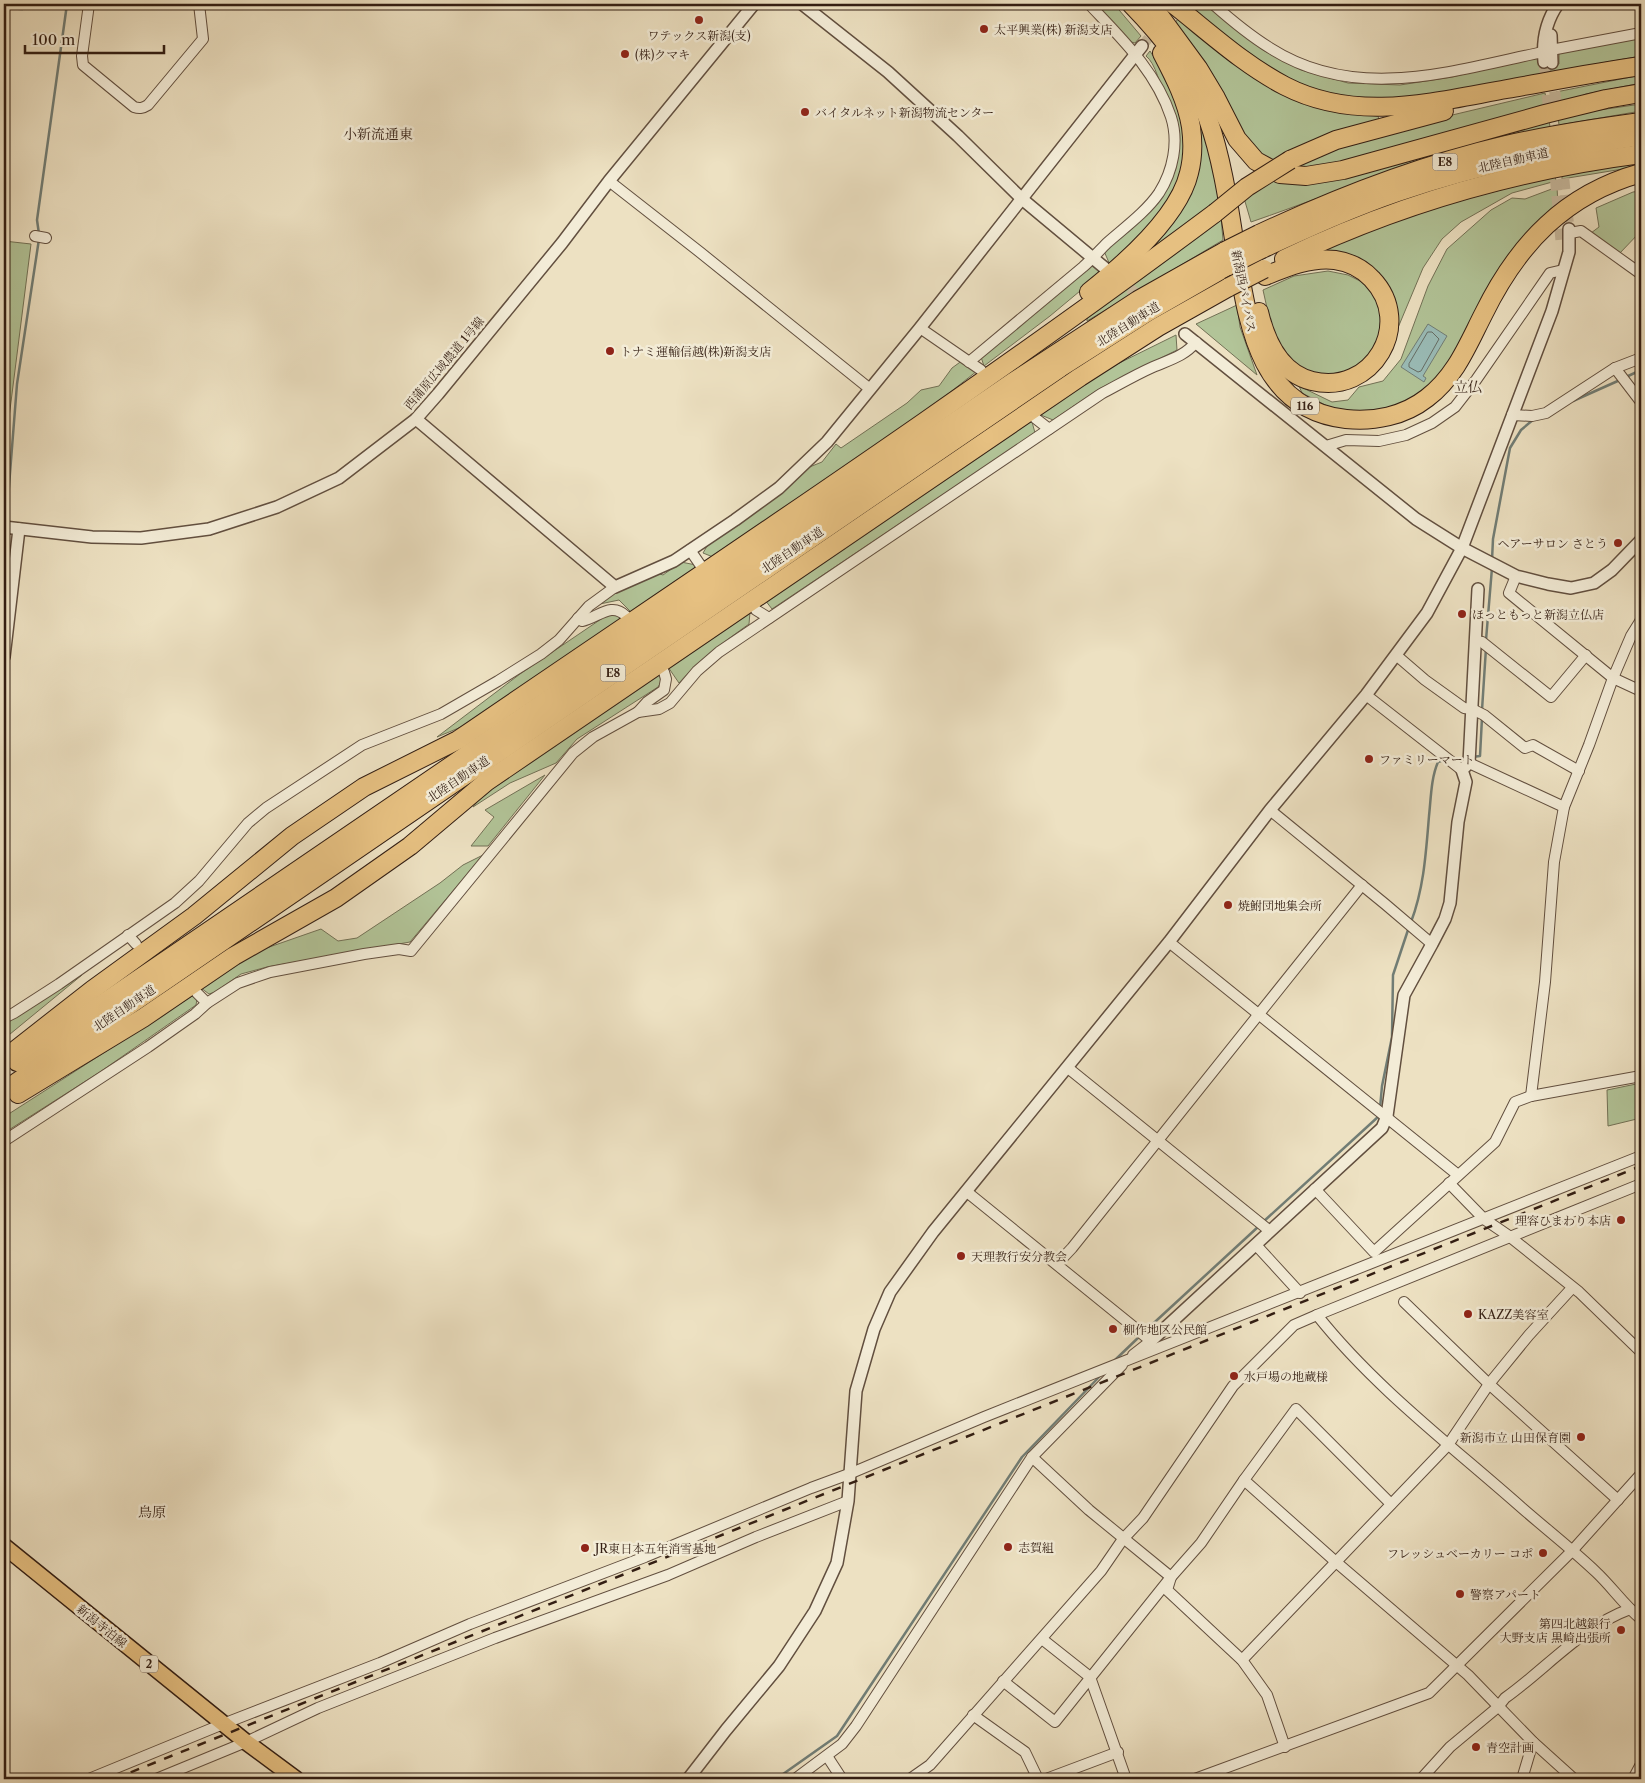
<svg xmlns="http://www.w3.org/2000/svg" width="1645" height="1783" viewBox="0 0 1645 1783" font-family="'Libre Caslon Text','Noto Serif JP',serif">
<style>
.green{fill:#b2c498;stroke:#727156}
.water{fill:#9abcb7;stroke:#717d75}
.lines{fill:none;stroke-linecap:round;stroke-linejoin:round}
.shore{stroke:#666d65;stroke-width:1}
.stream{stroke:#717d75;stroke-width:2.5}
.minor-tunnel{stroke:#c8ba9f;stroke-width:10;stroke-dasharray:10 5;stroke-linecap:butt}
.tertiary-tunnel{stroke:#c8ba9f;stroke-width:11;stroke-dasharray:11 5.5;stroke-linecap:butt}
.minor-casing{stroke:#624f3f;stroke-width:12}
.tertiary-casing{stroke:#624f3f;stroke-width:14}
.primary-casing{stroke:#331e13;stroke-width:18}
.motorway-casing{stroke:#331e13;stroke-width:20}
.minor{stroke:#f3ecd7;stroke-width:10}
.tertiary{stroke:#f3ecd7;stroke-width:11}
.primary{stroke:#e6c081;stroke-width:15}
.motorway{stroke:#e6c081;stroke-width:18}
.rail{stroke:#331e13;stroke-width:2.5;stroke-dasharray:9 9;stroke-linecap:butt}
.motorway-bridge-casing{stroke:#331e13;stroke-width:20;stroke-linecap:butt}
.motorway-bridge{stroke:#e6c081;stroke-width:18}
.poi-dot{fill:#8f2418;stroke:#f3ecd7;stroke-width:2}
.labels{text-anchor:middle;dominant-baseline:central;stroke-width:5;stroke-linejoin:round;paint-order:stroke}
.shield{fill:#f3ecd7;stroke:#6d5c4e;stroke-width:1}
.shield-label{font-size:11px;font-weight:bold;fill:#331e13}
.poi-label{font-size:12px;fill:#331e13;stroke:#f3ecd7;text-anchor:start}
.street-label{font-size:12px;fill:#331e13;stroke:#f3ecd7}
.neighbourhood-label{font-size:14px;fill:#331e13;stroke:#f3ecd7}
</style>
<rect width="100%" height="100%" fill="#ede1c2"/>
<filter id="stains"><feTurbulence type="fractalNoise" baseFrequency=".004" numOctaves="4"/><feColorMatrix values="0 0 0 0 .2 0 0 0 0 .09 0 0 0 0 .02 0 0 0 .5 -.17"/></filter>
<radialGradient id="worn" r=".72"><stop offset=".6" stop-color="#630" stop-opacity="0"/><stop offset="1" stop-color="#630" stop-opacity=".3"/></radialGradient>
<!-- green -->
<g class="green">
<path d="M 1094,4 L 1114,4 L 1141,36 L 1135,43 L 1131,42 Z"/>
<path d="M 1187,4 L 1207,4 L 1263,50 L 1301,70 L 1348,83 L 1400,85 L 1452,77 L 1540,56 L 1546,65 L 1546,74 C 1480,87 1394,112 1328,94 C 1273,79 1229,40 1187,4 Z"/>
<path d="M 1178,19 L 1340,112 L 1378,116 L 1380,123 L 1308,145 L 1271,161 C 1239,140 1233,111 1216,80 C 1206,62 1186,42 1173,25 Z"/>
<path d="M 1641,38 L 1641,56 L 1551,72 L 1550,65 L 1559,64 L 1559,53 Z"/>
<path d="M 1150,51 L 1171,84 L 1187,136 L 1185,172 L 1155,220 L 1110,265 L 1104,251 L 1133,228 L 1175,166 C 1171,142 1164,70 1146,56 Z"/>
<path d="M 1641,75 L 1641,83 L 1586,94 L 1568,102 L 1558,103 L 1556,92 Z"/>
<path d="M 1182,83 L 1207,136 L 1220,198 L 1130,269 L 1190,189 Z"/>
<path d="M 1545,93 L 1548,109 L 1310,169 L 1290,167 L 1336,147 L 1427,121 Z"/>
<path d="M 1641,104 L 1641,111 L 1559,125 L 1558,116 Z"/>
<path d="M 1549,118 L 1550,128 C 1447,145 1350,188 1251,222 L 1244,198 L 1275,177 Z"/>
<path d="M 1641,161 L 1641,166 L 1562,179 L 1562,174 Z"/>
<path d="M 1555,176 L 1556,181 L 1512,193 L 1461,222 L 1442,239 L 1423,268 L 1392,342 L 1393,303 L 1322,252 L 1322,248 C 1396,215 1477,196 1555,176 Z"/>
<path d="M 1557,187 L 1558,206 L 1535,225 L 1515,247 L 1486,291 L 1477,316 L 1446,372 L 1424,394 L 1400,407 L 1362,414 L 1335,410 L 1302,393 L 1299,386 L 1332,402 L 1348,400 L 1359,387 L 1383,381 L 1401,359 L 1428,286 L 1447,249 L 1491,210 L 1512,198 L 1525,199 Z"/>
<path d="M 1641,191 L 1641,231 L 1619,254 L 1591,233 L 1599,227 L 1596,208 L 1633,192 Z"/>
<path d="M 1221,217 L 1223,240 L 1087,321 L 1087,316 Z"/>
<path d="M 4,241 L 31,244 L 4,457 Z"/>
<path d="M 1089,264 L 1104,271 L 1050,316 L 984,366 L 980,354 Z"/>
<path d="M 1328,271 L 1348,275 L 1362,282 L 1376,294 L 1382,311 L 1381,337 L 1362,364 L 1345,374 L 1323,375 L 1303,369 L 1285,354 L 1273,335 L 1263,290 L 1294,276 Z"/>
<path d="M 1237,305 L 1240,327 L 1257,375 L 1196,324 Z"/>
<path d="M 1176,335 L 1177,350 L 1099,389 L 1053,420 L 1036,413 L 1087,379 Z"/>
<path d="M 963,360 L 977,371 L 910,424 L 713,557 L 703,553 L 710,541 L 785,491 L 802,470 L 822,462 L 836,444 L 841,448 L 907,403 L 921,390 L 939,386 L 952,368 Z"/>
<path d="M 1031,418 L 1035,433 L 772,609 L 765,600 Z"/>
<path d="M 681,562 L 696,565 L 698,569 L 656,598 L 631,612 L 619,600 L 595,605 L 624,588 L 657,573 L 663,575 Z"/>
<path d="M 750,612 L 749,624 C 724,642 700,659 679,683 L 668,667 Z"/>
<path d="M 610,613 L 623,616 L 613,625 L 466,725 L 437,737 L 520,674 Z"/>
<path d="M 661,672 L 661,682 L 658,687 L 577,739 L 556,763 L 510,783 L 473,807 L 485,792 Z"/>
<path d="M 545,775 L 488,846 L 471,846 L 494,817 L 485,810 Z"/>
<path d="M 483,855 L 410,942 L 267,967 L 241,974 L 215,992 L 209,994 L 201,988 L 255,952 L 321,929 L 338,941 L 357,938 L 440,883 L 463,865 Z"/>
<path d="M 82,975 L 4,1039 L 4,1022 Z"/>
<path d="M 192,996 L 197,999 L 196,1005 L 100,1072 L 4,1133 L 4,1117 Z"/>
<path d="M 1641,1083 L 1641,1118 L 1608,1126 L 1607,1090 Z"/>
</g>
<!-- water -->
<path class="water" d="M 1428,324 L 1447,336 L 1423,376 L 1426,378 L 1424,382 L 1401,367 Z"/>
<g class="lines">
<!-- shore -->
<path class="shore" d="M 1428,332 L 1432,332 L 1439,339 L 1421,371 L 1418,372 L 1409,367 L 1409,364 Z"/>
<!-- stream -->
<g class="stream">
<path d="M 4,8 L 22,9 L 36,4"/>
<path d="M 39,234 L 37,220 L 67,4"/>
<path d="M 1626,377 L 1641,370"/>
<path d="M 1573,401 L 1620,380"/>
<path d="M 6,524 L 17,384 L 39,239"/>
<path d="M 4,545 L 5,529"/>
<path d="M 1492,560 L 1493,539 L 1510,448 L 1521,430 L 1534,419"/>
<path d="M 1486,640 L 1492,568"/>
<path d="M 1482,710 L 1486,648"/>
<path d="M 1472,757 L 1480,756 L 1482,718"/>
<path d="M 1454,759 L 1466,758"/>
<path d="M 1411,922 C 1424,888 1426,852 1429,816 C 1431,798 1431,778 1438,762 L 1444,760"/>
<path d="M 1380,1108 L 1382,1086 L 1392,1037 L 1393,975 L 1409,927"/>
<path d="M 1263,1222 L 1379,1116"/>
<path d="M 1144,1332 L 1259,1226"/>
<path d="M 1115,1360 L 1140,1336"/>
<path d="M 776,1779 L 837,1736 L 1022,1457 L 1101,1375"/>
</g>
<!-- minor-tunnel -->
<path class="minor-tunnel" d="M 1142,46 L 1177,4"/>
<!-- tertiary-tunnel -->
<g class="tertiary-tunnel">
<path d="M 1544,62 L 1552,142"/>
<path d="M 1553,75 L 1560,141"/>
<path d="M 1562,162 L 1569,229"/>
<path d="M 1554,163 L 1561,241"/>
<path d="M 1117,278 L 1145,301"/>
</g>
<defs>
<g id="minor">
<path d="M 89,4 L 82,56 L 83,65 L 134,107 C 140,109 143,108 148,105 L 203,39 L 199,4"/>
<path d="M 1213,4 C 1231,20 1249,35 1270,48 C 1356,103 1452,71 1543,52"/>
<path d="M 1551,50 L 1641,33"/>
<path d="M 609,181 L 701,253 L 870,389"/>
<path d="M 1570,233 L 1581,231 L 1641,274"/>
<path d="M 35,236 L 46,238"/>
<path d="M 920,328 L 981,370"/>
<path d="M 969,362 C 1007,330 1045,299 1083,267 C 1091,260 1099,251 1107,243 C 1124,228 1146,212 1159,193 C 1173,171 1179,142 1171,117 C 1156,71 1121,38 1089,4"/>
<path d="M 1615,368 L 1641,402"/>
<path d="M 1512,415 L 1532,416 L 1546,413 L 1615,368 L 1641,358"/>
<path d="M 1035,418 L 1049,429"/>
<path d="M 1326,446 L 1346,440 L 1379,441 L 1406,435 L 1432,423 L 1455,407 L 1476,380 L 1550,273 L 1563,270"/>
<path d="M 690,550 L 701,566"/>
<path d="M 1516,576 L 1509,593 L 1613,678 L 1641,691"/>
<path d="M 756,610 L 769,618"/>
<path d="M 578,618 L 582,621 C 598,618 611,601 626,616"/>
<path d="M 1476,641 L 1482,642 L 1551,697 L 1586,655"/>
<path d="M 1396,655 L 1425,680 L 1464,708 L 1472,709 L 1484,715 L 1525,748 L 1533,745 L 1579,771"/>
<path d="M 1366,695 L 1462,770"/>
<path d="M 638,712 L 647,702 L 664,690 L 666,679 L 664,672"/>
<path d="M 1469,763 L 1564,807"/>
<path d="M 1270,810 L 1385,904 L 1432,944"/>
<path d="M 128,935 L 136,944"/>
<path d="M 1169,942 L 1458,1175"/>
<path d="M 197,993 L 207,1003"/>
<path d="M 4,1018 L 14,1013 L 59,984 L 175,903 L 199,881 L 248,823 L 266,808 L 362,745 L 441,714 L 498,681 L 541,654 L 559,640 L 589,606 L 615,587"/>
<path d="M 1068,1068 L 1270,1231"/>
<path d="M 1531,1096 L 1545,982 L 1554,862 L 1564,807 L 1589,745 L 1613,678 L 1631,636 L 1641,620"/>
<path d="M 4,1141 L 148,1047 L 195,1014 L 207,1003 L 238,983 L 270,972 L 364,954 L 399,949 L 411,951 L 573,753 L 593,737 L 638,712 L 659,709 L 670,703 L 697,671 L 719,652 L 1101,394 C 1118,385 1135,375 1153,367 C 1169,360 1185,356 1196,342"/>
<path d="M 1449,1183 L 1484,1219 L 1509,1236 L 1579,1292 L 1641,1352"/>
<path d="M 1641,1184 L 1317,1315 C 1375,1388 1452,1446 1522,1508 C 1546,1529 1573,1550 1596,1572 C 1612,1587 1624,1605 1641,1619"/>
<path d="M 1315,1189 L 1374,1252 L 1495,1142 L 1515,1102 L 1531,1096 L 1641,1076"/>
<path d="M 967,1192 L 1151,1341 L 1133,1355"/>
<path d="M 1256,1245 L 1300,1293"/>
<path d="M 1057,1264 L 1072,1248 L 1362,885"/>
<path d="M 1404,1302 L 1489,1384 L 1618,1500"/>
<path d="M 1032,1457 L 1089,1510 L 1171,1577 L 1167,1590 L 1242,1660 L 1267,1695 L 1285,1747"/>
<path d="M 1391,1504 L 1296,1409 L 1244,1480 L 1336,1562 L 1468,1675 L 1533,1742 L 1574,1779"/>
<path d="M 1042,1639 L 1090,1677 L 1126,1779"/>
<path d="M 1242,1660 L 1448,1445 L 1489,1384 L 1529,1335 L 1572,1288"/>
<path d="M 1003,1681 L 1055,1722 L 1171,1577 L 1201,1543 L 1244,1480"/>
<path d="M 973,1715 L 1025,1752 L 1038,1779"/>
<path d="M 827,1756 L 842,1779"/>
<path d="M 89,1779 L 223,1724 L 380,1663 L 470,1624 L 645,1557 L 811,1488 L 849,1474 L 984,1417 L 1641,1156"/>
<path d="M 156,1779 L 246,1742 L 318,1708 L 495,1638 L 668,1575 L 756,1537 L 848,1501"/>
<path d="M 795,1779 L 842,1744 L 856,1726 L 1032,1457 L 1122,1365"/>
<path d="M 910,1779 L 930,1765 L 1101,1571 L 1123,1539 L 1143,1518 L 1233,1386 L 1294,1325 L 1317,1315"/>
<path d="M 1046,1779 L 1118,1752"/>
<path d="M 1195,1779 L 1429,1693 L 1571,1552 L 1641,1474"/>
<path d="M 1421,1779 L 1450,1747 L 1498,1707 L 1505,1698 C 1546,1669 1581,1627 1630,1609"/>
<path d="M 1522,1779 L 1533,1742"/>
<path d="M 1633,1779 L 1641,1764"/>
</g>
<g id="tertiary">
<path d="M 802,4 L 888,72 L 958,136 L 1022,199 L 1106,269"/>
<path d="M 1551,35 L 1552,63"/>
<path d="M 1544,62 C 1542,41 1546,21 1558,4"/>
<path d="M 1185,334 L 1416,519 L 1462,548 L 1516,576 L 1548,584 L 1571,588 L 1594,583 L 1612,570 L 1641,540"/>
<path d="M 416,419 L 615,587 L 674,561 L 735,520 L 779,488 L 827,442 L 920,328 L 1142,46"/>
<path d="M 4,527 L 92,537 L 141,538 L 209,529 L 277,507 L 339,478 L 416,419 L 438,394 L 562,243 L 609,181 L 754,4"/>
<path d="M 4,657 L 19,529"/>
<path d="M 1151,1341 L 1382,1128 L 1387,1116 L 1404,995 L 1432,944 L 1445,919 L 1450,903 L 1458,822 L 1466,782 L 1462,770 L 1469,763 L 1478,589"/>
<path d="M 688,1779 L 726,1730 L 779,1666 L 815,1611 L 837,1563 L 848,1501 L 856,1391 L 874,1329 L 890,1292 L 933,1232 L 1169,942 L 1270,810 L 1366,695 L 1427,613 L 1462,548 L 1552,311 L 1569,252 L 1569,229"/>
</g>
<path id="primary" d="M 4,1546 L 246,1742 L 296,1779"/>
<g id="motorway">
<path d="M 1131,4 C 1164,38 1193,74 1208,119 C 1223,162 1229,208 1236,252 C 1248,322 1258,409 1346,419 C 1374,422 1404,416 1427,398 C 1456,376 1468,344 1484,313 C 1518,244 1565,194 1641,173"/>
<path d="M 1151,4 L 1198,68 L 1216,98 L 1237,139 L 1256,161 L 1280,174 L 1306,176 L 1343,170 L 1545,114 L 1606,99 L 1641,93"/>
<path d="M 1173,4 C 1210,33 1243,64 1285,86 C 1357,123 1433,102 1507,89 C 1552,81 1597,72 1641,66"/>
<path d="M 1290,160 L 1336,140 L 1444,111"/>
<path d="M 1259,234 C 1338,197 1421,165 1506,145 C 1551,135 1596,128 1641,122"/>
<path d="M 1262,249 C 1306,229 1351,208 1398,192 C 1477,165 1559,148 1641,136"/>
<path d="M 1284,259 C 1396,205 1517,170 1641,154"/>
<path d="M 1089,292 C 1123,265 1179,216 1189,173 C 1193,158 1193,142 1191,127 C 1187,101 1174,76 1162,53"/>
<path d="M 1259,312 C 1266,342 1280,373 1312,381 C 1372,396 1415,324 1372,279 C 1362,268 1349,262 1335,260 C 1311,257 1287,267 1265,276"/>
<path d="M 4,1059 L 92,990 L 194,916 L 292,836 L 364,787 L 458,740 C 711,567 969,397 1215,213"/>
<path d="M 17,1062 L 1013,382 L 1138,300 L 1225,251"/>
<path d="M 4,1091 L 1060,368 L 1148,312 L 1228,266"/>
<path d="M 18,1094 L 143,1018 L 234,956 L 336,898 L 410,846 L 486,782 L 1080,377 L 1158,327 L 1229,287"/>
</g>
</defs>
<!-- minor casing -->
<use href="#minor" class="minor-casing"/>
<!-- tertiary casing -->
<use href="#tertiary" class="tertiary-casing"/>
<!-- primary casing -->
<use href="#primary" class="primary-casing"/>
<!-- motorway casing -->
<use href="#motorway" class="motorway-casing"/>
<!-- minor -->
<use href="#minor" class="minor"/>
<!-- tertiary -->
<use href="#tertiary" class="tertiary"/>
<!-- primary -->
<use href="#primary" class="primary"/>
<!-- motorway -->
<use href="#motorway" class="motorway"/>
<!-- rail -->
<path class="rail" d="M 114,1779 L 1641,1166"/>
<defs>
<g id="motorway-bridge">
<path d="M 1215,213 L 1247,187 L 1290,160"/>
<path d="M 1225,251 L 1259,234"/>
<path d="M 1228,266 L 1262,249"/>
<path d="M 1229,287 L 1264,269"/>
</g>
</defs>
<!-- motorway-bridge casing -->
<use href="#motorway-bridge" class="motorway-bridge-casing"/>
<!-- motorway-bridge -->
<use href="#motorway-bridge" class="motorway-bridge"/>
</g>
<!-- markers -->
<g class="poi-dot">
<circle cx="699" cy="20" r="5"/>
<circle cx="984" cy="29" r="5"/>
<circle cx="625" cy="54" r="5"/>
<circle cx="805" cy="112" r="5"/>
<circle cx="610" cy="351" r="5"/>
<circle cx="1618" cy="543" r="5"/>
<circle cx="1462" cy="614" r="5"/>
<circle cx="1369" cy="759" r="5"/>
<circle cx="1228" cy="905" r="5"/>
<circle cx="1621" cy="1220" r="5"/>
<circle cx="961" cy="1256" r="5"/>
<circle cx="1468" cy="1314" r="5"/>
<circle cx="1113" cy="1329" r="5"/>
<circle cx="1234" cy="1376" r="5"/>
<circle cx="1581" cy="1437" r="5"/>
<circle cx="1008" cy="1547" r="5"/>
<circle cx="585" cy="1548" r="5"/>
<circle cx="1543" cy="1553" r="5"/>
<circle cx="1460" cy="1594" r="5"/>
<circle cx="1621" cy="1630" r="5"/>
<circle cx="1476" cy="1747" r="5"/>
</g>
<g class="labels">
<!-- shield labels -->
<g class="shield">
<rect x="1432.5" y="153.5" width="25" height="17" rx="4"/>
<rect x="1291" y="397.5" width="28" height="17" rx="4"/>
<rect x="600.5" y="664.5" width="25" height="17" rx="4"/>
<rect x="140" y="1655.5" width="18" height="17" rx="4"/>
</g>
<g class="shield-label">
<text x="1445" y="162">E8</text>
<text x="1305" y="406">116</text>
<text x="613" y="673">E8</text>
<text x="149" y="1664">2</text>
</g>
<!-- poi labels -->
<g class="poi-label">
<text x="994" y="29">太平興業(株) 新潟支店</text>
<text x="699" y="35" text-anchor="middle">ワテックス新潟(支)</text>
<text x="635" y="54">(株)クマキ</text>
<text x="815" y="112">バイタルネット新潟物流センター</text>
<text x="620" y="351">トナミ運輸信越(株)新潟支店</text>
<text x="1608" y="543" text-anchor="end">ヘアーサロン さとう</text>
<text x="1472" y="614">ほっともっと新潟立仏店</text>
<text x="1379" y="759">ファミリーマート</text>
<text x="1238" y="905">焼鮒団地集会所</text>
<text x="1611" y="1220" text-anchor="end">理容ひまわり本店</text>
<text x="971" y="1256">天理教行安分教会</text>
<text x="1478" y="1314">KAZZ美容室</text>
<text x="1123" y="1329">柳作地区公民館</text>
<text x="1244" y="1376">水戸場の地蔵様</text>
<text x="1571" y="1437" text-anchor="end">新潟市立 山田保育園</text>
<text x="1018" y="1547">志賀組</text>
<text x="595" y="1548">JR東日本五年消雪基地</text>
<text x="1533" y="1553" text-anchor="end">フレッシュベーカリー コポ</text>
<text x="1470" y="1594">警察アパート</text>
<text x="1611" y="1623" text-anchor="end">第四北越銀行<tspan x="1611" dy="14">大野支店 黒崎出張所</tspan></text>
<text x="1486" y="1747">青空計画</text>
</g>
<!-- street labels -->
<g class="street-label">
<text transform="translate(1513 160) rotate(-13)">北陸自動車道</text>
<text transform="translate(1244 291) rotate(79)">新潟西バイパス</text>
<text transform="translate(1128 324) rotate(-32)">北陸自動車道</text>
<text transform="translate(444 363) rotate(-50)">西蒲原広域農道 1号線</text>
<text transform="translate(792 550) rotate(-34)">北陸自動車道</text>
<text transform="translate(458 779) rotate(-34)">北陸自動車道</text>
<text transform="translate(124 1008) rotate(-34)">北陸自動車道</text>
<text transform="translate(102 1626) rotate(39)">新潟寺泊線</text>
</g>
<!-- neighbourhood labels -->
<g class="neighbourhood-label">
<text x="378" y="134">小新流通東</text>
<text x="1468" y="387">立仏</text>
<text x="152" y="1512">鳥原</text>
</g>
</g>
<!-- margin -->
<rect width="1645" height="1783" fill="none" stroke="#ede1c2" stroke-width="20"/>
<rect x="5" y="5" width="1635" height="1773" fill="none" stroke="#331e13" stroke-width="2.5"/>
<rect x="10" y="10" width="1625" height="1763" fill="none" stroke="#331e13"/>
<!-- scale -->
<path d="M25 45v8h139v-8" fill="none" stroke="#331e13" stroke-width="2.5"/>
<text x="32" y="45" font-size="15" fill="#331e13" stroke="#f3ecd7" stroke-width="4" paint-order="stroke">100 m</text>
<rect width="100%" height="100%" filter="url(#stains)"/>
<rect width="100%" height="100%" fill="url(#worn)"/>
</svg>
